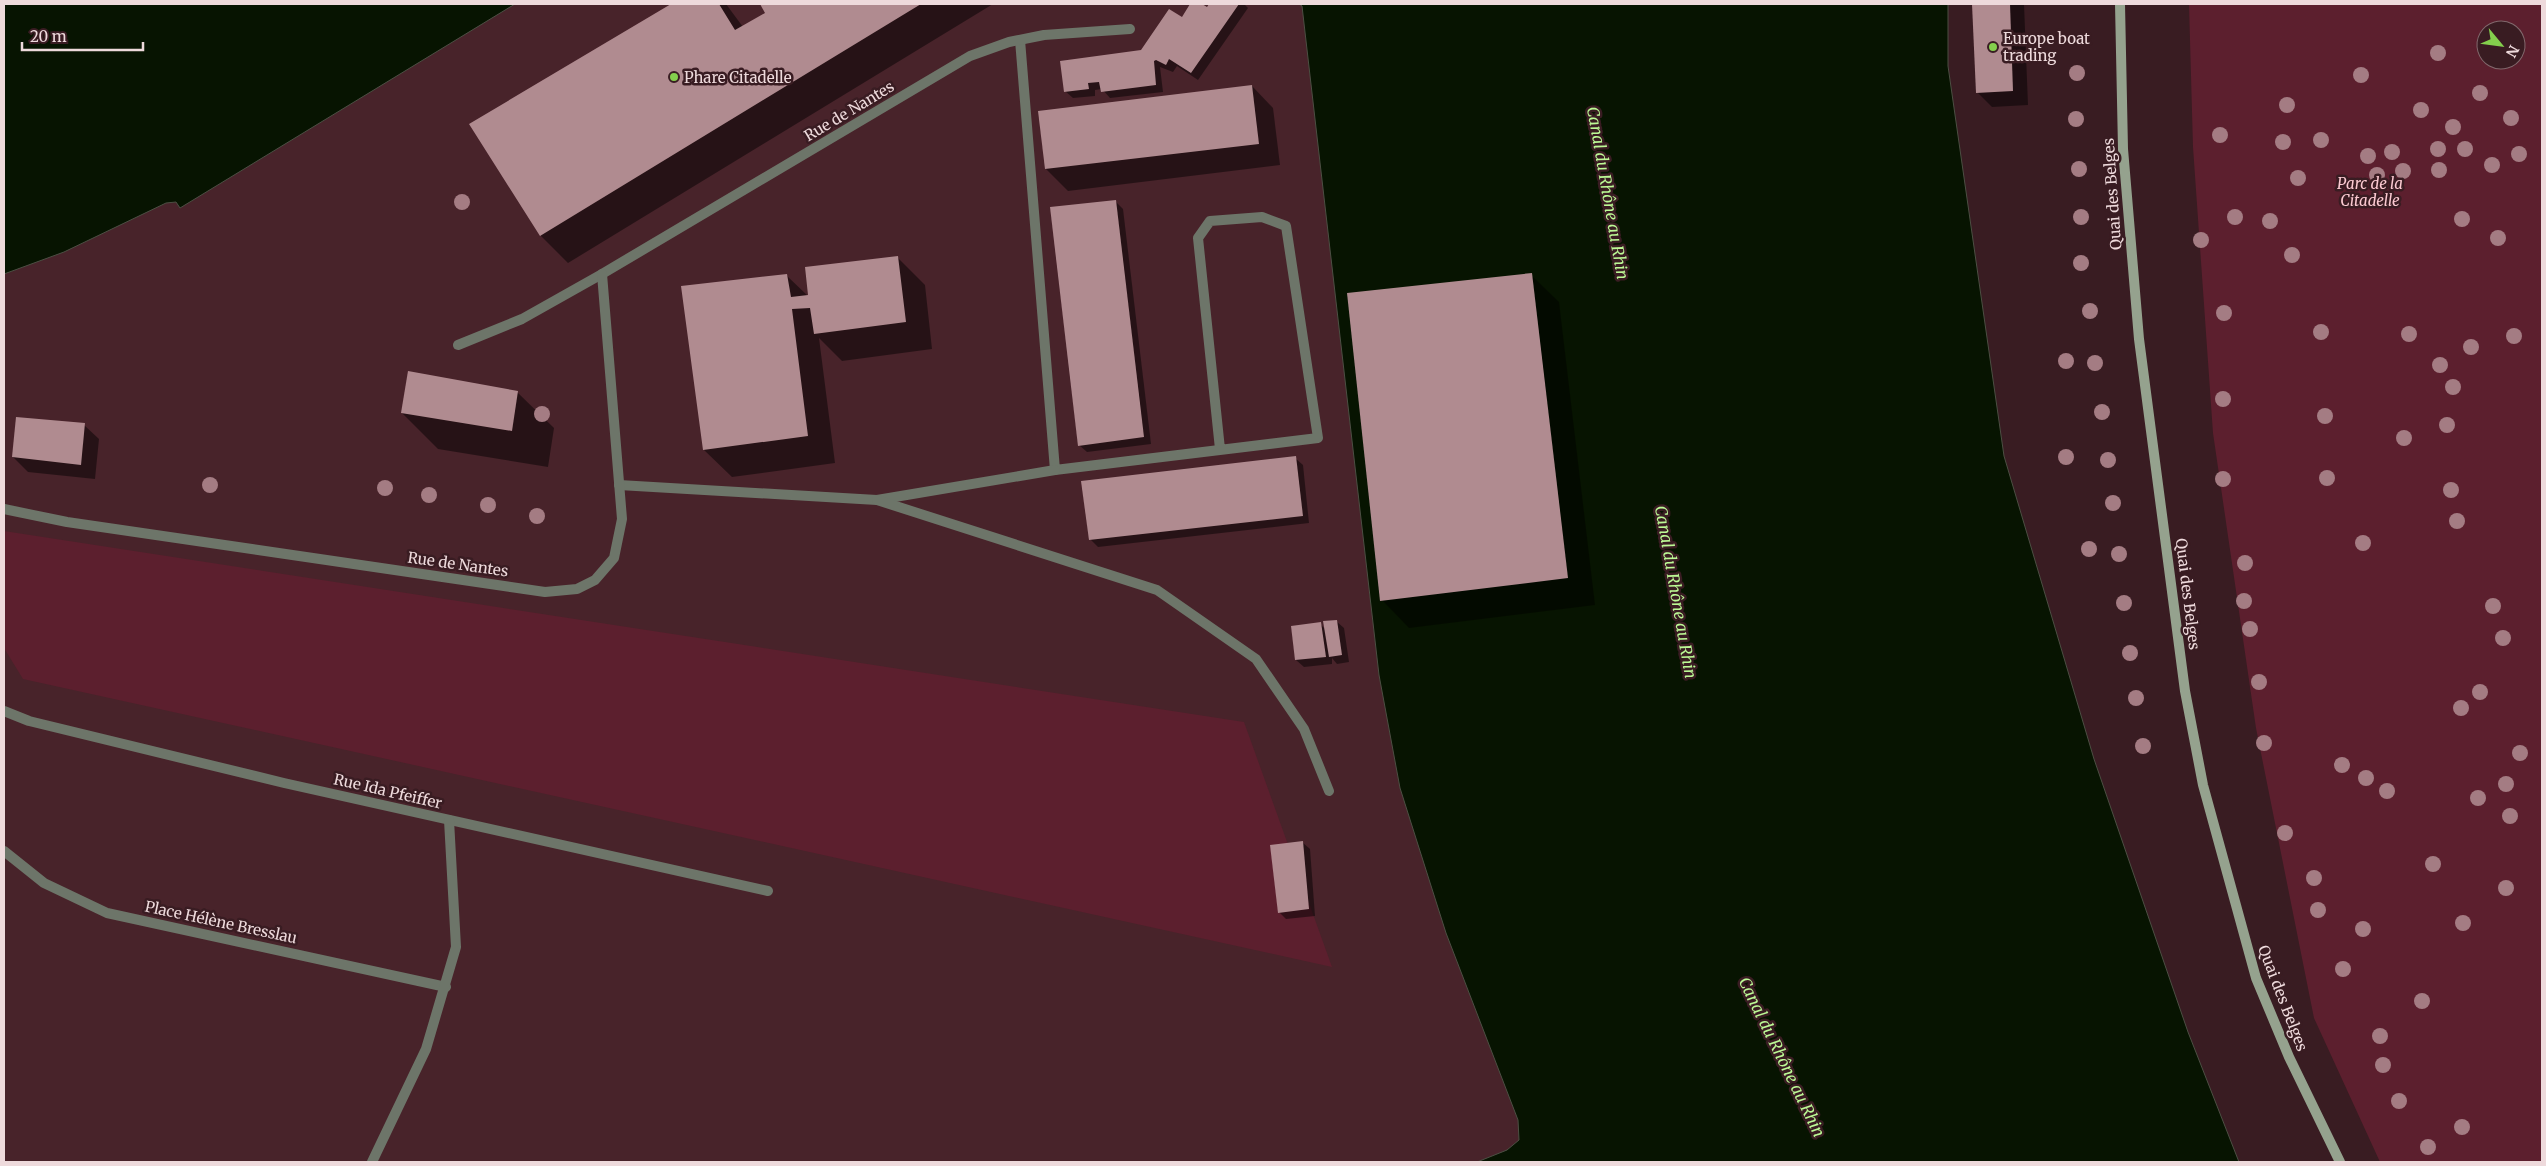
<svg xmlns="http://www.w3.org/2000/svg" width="2546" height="1166" viewBox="0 0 2546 1166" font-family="Merriweather,serif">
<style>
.built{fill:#48232a}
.green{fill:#5c1f2e;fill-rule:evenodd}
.water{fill:#071401;stroke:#4c4f43}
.shadow{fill:#0007}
.building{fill:#b08b90}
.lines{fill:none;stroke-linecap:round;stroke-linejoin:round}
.service{stroke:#6d7569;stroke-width:10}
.minor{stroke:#6d7569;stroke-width:10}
.secondary{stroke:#95a28e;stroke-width:10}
.tree{fill:#a47c83}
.poi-dot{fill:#84cf4d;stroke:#391c22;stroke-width:2}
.labels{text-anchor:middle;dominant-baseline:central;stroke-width:5;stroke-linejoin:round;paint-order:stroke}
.poi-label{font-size:15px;fill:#eedadc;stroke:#391c22;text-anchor:start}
.street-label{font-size:15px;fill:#eedadc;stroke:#391c22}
.park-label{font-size:15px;font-style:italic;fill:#fccad2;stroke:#391c22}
.water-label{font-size:16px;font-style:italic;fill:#bcf995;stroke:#391c22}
</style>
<rect width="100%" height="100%" fill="#391c22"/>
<!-- built -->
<path class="built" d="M 4,4 L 1303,4 L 1379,675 L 1535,1162 L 4,1162 Z"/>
<!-- green -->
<g class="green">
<path d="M 2189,4 L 2542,4 L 2542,1162 L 2380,1162 L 2314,1018 L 2256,728 L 2213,433 L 2193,147 ZM 2486,30 L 2516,30 L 2516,60 L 2486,60 Z"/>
<path d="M 4,531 L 1244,722 L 1332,967 L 23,679 L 4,648 Z"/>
</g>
<!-- water -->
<g class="water">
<path d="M 4,4 L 515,4 L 180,208 L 176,202 L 166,203 L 64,252 L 4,274 Z"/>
<path d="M 1299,4 L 1948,4 L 1948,66 L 2004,456 L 2094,759 L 2188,1032 L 2239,1162 L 1477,1162 L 1507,1150 L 1519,1140 L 1518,1120 L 1446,933 L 1400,788 L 1379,675 L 1302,6 Z"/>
</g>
<!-- shadow -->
<g class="shadow">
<path d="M 673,4 L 726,4 L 743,27 L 767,13 L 761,4 L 993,4 L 568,263 L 541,236 L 471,125 Z"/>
<path d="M 1192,4 L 1200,4 L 1207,8 L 1211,4 L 1244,4 L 1248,8 L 1198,80 L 1177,66 L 1173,72 L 1160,67 L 1163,92 L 1110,98 L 1102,89 L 1095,90 L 1095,96 L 1073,98 L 1065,91 L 1142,52 L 1182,19 Z"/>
<path d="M 1974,4 L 2024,4 L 2028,105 L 1992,107 L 1977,92 Z"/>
<path d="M 1252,86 L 1273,108 L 1280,165 L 1068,191 L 1046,169 L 1039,112 Z"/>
<path d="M 1115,201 L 1123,209 L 1151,444 L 1087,452 L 1079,445 Z"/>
<path d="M 898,258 L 925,285 L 932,349 L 842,361 L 819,338 L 835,463 L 732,477 L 704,450 L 786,275 L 808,296 Z"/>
<path d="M 1531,275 L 1559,302 L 1595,605 L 1409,628 L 1382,600 Z"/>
<path d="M 517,392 L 554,428 L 548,467 L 438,449 L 402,413 Z"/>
<path d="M 84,425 L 99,439 L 95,479 L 28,472 L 13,457 Z"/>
<path d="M 1295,458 L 1303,465 L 1309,523 L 1098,547 L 1090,539 Z"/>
<path d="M 1336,621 L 1344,628 L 1349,662 L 1337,664 L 1332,658 L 1332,664 L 1304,667 L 1296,660 L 1320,624 L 1325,629 Z"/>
<path d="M 1302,842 L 1310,849 L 1315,916 L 1286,919 L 1279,912 Z"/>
</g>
<!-- building -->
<g class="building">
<path d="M 671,4 L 719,4 L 735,30 L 765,13 L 760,4 L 921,4 L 540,236 L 469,124 Z"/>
<path d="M 1190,4 L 1202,4 L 1207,7 L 1209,4 L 1239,4 L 1191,73 L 1169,59 L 1166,65 L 1156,60 L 1154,61 L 1156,85 L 1101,92 L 1099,82 L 1088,83 L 1089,89 L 1064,92 L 1060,61 L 1141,50 L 1169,9 L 1182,17 Z"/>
<path d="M 1972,4 L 2010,4 L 2013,91 L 1976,93 Z"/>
<path d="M 1252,85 L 1259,144 L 1045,169 L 1038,111 Z"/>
<path d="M 1116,200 L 1144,437 L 1078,446 L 1050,207 Z"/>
<path d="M 898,256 L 906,322 L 814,334 L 810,308 L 792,309 L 808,436 L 703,450 L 681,286 L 787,274 L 791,297 L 808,295 L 805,267 Z"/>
<path d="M 1532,273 L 1568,578 L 1380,601 L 1347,293 Z"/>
<path d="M 408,371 L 518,391 L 512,431 L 401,413 Z"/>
<path d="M 16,417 L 85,423 L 81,465 L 12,457 Z"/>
<path d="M 1296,456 L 1303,516 L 1089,540 L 1081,481 Z"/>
<path d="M 1337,620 L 1342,655 L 1329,657 L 1323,621 Z"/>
<path d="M 1321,622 L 1326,657 L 1295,660 L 1291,626 Z"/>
<path d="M 1303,841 L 1309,909 L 1278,913 L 1270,845 Z"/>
</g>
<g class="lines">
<!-- service -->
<g class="service">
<path d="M 1020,40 L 1055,470 L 1318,438 L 1286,226 L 1262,217 L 1210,221 L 1198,238 L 1220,449"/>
<path d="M 619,485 L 877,500 L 1055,470"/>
<path d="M 877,500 L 1157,590 L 1256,659 L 1304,729 L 1329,791"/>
<path d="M 4,711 L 29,721 L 284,783 L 768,891"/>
<path d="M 4,851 L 44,883 L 107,913 L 446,987"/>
</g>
<!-- minor -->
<g class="minor">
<path d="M 458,345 L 522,319 L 602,274 L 970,56 L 1009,42 L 1044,35 L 1130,29"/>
<path d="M 4,509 L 67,522 L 545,592 L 577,589 L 595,580 L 614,558 L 622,519 L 602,274"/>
<path d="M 372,1162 L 426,1049 L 456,947 L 449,820"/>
</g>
<!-- secondary -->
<path class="secondary" d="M 2120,4 L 2123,149 L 2139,339 L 2185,691 L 2203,785 L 2256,978 L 2289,1057 L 2340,1162"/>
</g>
<!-- trees -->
<g class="tree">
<circle cx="2438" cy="53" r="8"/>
<circle cx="2077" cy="73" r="8"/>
<circle cx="2361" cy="75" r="8"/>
<circle cx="2480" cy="93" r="8"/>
<circle cx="2287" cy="105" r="8"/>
<circle cx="2421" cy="110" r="8"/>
<circle cx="2511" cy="118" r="8"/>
<circle cx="2076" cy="119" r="8"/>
<circle cx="2453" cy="127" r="8"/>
<circle cx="2220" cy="135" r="8"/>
<circle cx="2321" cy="140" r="8"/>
<circle cx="2283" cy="142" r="8"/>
<circle cx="2438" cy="149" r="8"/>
<circle cx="2465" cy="149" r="8"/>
<circle cx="2392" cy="152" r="8"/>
<circle cx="2519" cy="154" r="8"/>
<circle cx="2368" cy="156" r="8"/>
<circle cx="2492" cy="165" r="8"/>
<circle cx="2079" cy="169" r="8"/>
<circle cx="2439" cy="170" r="8"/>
<circle cx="2403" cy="171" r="8"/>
<circle cx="2377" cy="175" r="8"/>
<circle cx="2298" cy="178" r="8"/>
<circle cx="462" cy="202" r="8"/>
<circle cx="2081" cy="217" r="8"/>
<circle cx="2235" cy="217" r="8"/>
<circle cx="2462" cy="219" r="8"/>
<circle cx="2270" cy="221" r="8"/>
<circle cx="2498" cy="238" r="8"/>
<circle cx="2201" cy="240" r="8"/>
<circle cx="2292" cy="255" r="8"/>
<circle cx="2081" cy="263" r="8"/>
<circle cx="2090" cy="311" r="8"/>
<circle cx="2224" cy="313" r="8"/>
<circle cx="2321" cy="332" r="8"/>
<circle cx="2409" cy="334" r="8"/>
<circle cx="2514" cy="336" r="8"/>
<circle cx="2471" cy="347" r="8"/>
<circle cx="2066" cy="361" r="8"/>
<circle cx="2095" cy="363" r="8"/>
<circle cx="2440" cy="365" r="8"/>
<circle cx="2453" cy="387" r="8"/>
<circle cx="2223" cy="399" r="8"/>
<circle cx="2102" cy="412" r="8"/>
<circle cx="542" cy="414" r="8"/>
<circle cx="2325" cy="416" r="8"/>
<circle cx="2447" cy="425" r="8"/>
<circle cx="2404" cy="438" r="8"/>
<circle cx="2066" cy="457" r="8"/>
<circle cx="2108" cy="460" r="8"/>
<circle cx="2327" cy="478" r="8"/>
<circle cx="2223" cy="479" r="8"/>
<circle cx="210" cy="485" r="8"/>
<circle cx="385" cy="488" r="8"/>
<circle cx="2451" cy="490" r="8"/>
<circle cx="429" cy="495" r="8"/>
<circle cx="2113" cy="503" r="8"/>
<circle cx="488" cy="505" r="8"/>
<circle cx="537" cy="516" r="8"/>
<circle cx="2457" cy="521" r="8"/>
<circle cx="2363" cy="543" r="8"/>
<circle cx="2089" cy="549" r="8"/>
<circle cx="2119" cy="554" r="8"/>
<circle cx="2245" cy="563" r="8"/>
<circle cx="2244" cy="601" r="8"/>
<circle cx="2124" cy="603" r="8"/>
<circle cx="2493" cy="606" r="8"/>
<circle cx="2250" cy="629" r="8"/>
<circle cx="2503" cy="638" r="8"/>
<circle cx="2130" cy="653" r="8"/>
<circle cx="2259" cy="682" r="8"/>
<circle cx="2480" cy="692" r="8"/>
<circle cx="2136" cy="698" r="8"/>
<circle cx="2461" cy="708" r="8"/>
<circle cx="2264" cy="743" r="8"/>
<circle cx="2143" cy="746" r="8"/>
<circle cx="2520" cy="753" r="8"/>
<circle cx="2342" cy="765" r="8"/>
<circle cx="2366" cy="778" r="8"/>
<circle cx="2506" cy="784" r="8"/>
<circle cx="2387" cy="791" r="8"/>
<circle cx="2478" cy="798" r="8"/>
<circle cx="2510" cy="816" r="8"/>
<circle cx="2285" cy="833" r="8"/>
<circle cx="2433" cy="864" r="8"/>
<circle cx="2314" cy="878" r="8"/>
<circle cx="2506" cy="888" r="8"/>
<circle cx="2318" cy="910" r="8"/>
<circle cx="2463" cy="923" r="8"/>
<circle cx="2363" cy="929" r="8"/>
<circle cx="2343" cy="969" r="8"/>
<circle cx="2422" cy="1001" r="8"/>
<circle cx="2380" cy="1036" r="8"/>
<circle cx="2383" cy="1065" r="8"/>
<circle cx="2399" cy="1101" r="8"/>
<circle cx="2462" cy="1127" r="8"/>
<circle cx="2428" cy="1147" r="8"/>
</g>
<!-- markers -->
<g class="poi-dot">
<circle cx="1993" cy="47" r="5"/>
<circle cx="674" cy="77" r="5"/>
</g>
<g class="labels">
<!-- poi labels -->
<g class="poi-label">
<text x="2003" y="38">Europe boat<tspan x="2003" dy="17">trading</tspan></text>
<text x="684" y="77">Phare Citadelle</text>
</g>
<!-- street labels -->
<g class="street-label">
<text transform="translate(849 111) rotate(-31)">Rue de Nantes</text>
<text transform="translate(2112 194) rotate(-94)">Quai des Belges</text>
<text transform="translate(458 564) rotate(8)">Rue de Nantes</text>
<text transform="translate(2188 594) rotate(83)">Quai des Belges</text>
<text transform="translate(388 791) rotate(13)">Rue Ida Pfeiffer</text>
<text transform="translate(221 922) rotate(12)">Place Hélène Bresslau</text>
<text transform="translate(2283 998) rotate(69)">Quai des Belges</text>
</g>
<!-- park labels -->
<g class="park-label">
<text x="2370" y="183">Parc de la<tspan x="2370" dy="17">Citadelle</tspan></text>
</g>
<!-- water labels -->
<g class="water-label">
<text transform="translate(1608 193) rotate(80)">Canal du Rhône au Rhin</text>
<text transform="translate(1676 592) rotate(80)">Canal du Rhône au Rhin</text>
<text transform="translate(1782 1057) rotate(64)">Canal du Rhône au Rhin</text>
</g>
</g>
<!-- border -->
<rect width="2546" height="1166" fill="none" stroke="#eedadc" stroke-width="10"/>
<!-- north arrow -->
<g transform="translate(2501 45) rotate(119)"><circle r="24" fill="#391c22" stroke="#81686c"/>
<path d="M0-4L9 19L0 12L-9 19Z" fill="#84cf4d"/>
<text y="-8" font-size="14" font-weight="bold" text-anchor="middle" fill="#eedadc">N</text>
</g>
<!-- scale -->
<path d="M22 42v8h121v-8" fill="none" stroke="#eedadc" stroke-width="2.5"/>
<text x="30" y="42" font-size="15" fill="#eedadc" stroke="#391c22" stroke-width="4" paint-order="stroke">20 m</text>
</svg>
